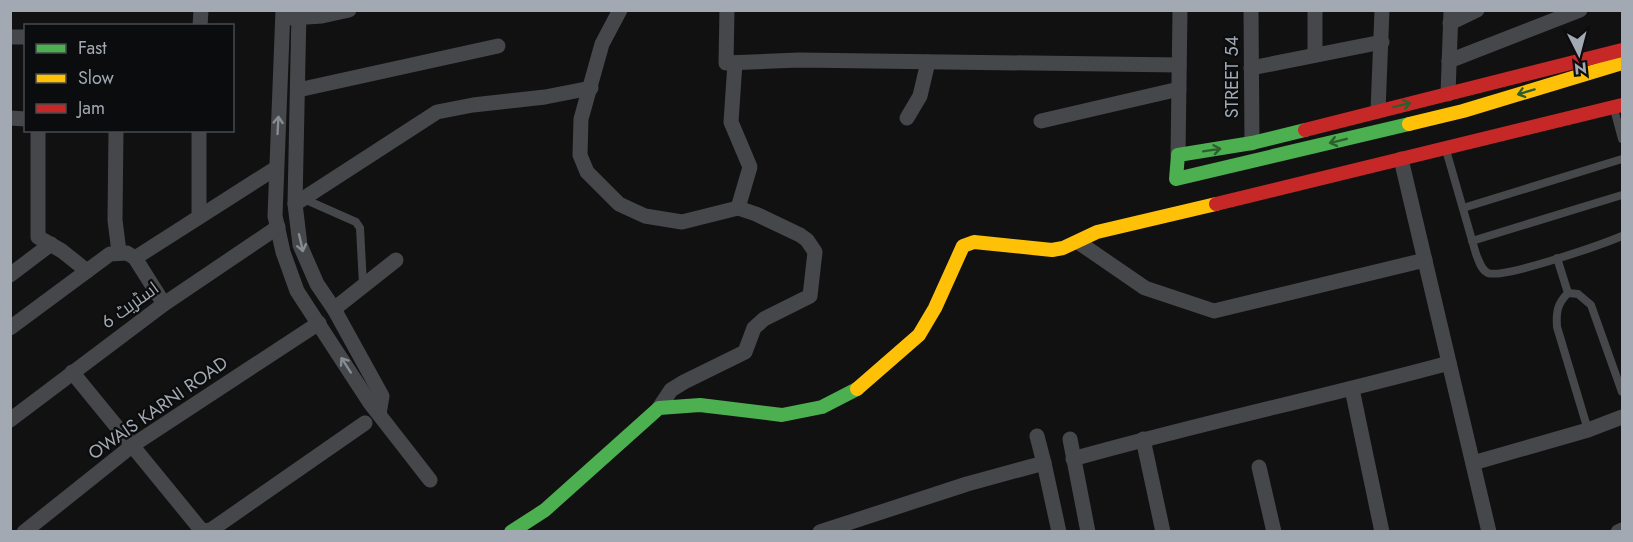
<svg xmlns="http://www.w3.org/2000/svg" width="1633" height="542" viewBox="0 0 1633 542" font-family="Jost,Cairo,sans-serif">
<style>
.lines{fill:none;stroke-linecap:round;stroke-linejoin:round}
.lane{stroke:#45474a;stroke-width:8}
.street{stroke:#45474a;stroke-width:15}
.fast{stroke:#4caf50;stroke-width:14}
.slow{stroke:#ffc107;stroke-width:14}
.jam{stroke:#c62828;stroke-width:14}
.oneway{stroke:#2c5e2e}
.oneway2{stroke:#868c93}
.labels{text-anchor:middle;dominant-baseline:central;stroke-width:4.5;stroke-linejoin:round;paint-order:stroke}
.street-label{font-size:18px;fill:#a2a9b2;stroke:#0b0c0d}
</style>
<rect width="100%" height="100%" fill="#111"/>
<g class="lines">
<!-- lane -->
<g class="lane">
<path d="M 1614,109 L 1622,139"/>
<path d="M 1446,150 L 1476,254 C 1479,261 1481,270 1488,273 C 1504,279 1603,244 1622,236"/>
<path d="M 304,199 L 356,222 L 360,228 L 363,285"/>
<path d="M 1463,208 L 1622,159"/>
<path d="M 1472,241 L 1622,195"/>
<path d="M 1557,258 L 1568,293"/>
<path d="M 1588,430 L 1557,327 C 1556,312 1557,304 1568,293 L 1578,294 L 1591,305 L 1622,392"/>
</g>
<!-- street -->
<g class="street">
<path d="M 283,10 L 275,216 L 283,252 L 297,291 L 370,403 L 430,480"/>
<path d="M 299,10 L 295,204 L 300,245 L 317,284 L 334,309 L 382,396 L 379,414"/>
<path d="M 620,10 L 602,44 L 581,119 L 580,155 L 587,172 L 619,204 L 645,216 L 682,222 L 738,208 L 756,214 L 800,235 L 807,240 L 815,252 L 810,296 L 764,319 L 754,328 L 745,352 L 684,382 L 671,390 L 659,408"/>
<path d="M 727,10 L 726,63 L 799,60 L 1179,65"/>
<path d="M 1251,10 L 1252,143"/>
<path d="M 292,18 L 322,16 L 349,10"/>
<path d="M 1450,23 L 1477,10"/>
<path d="M 200,26 L 201,10"/>
<path d="M 10,37 L 26,37"/>
<path d="M 1315,55 L 1315,10"/>
<path d="M 1449,61 L 1580,10"/>
<path d="M 735,63 L 731,122 L 750,167 L 738,208"/>
<path d="M 1251,68 L 1382,42"/>
<path d="M 298,90 L 498,46"/>
<path d="M 1448,94 L 1451,10"/>
<path d="M 1378,111 L 1382,10"/>
<path d="M 10,118 L 26,119"/>
<path d="M 907,118 L 920,96 L 928,62"/>
<path d="M 1041,121 L 1179,89"/>
<path d="M 38,130 L 38,237 L 62,251 L 87,271"/>
<path d="M 116,130 L 115,220 L 119,252"/>
<path d="M 199,130 L 199,217"/>
<path d="M 1178,155 L 1180,10"/>
<path d="M 1401,159 L 1489,532"/>
<path d="M 295,204 L 437,112 L 473,105 L 545,97 L 591,88"/>
<path d="M 1078,242 L 1145,288 L 1214,311 L 1425,260"/>
<path d="M 135,258 L 276,168"/>
<path d="M 10,275 L 51,244"/>
<path d="M 334,309 L 396,260"/>
<path d="M 10,328 L 110,254 L 127,253 L 135,258 L 164,304"/>
<path d="M 72,372 L 202,531 L 211,530 L 365,423"/>
<path d="M 1352,389 L 1382,532"/>
<path d="M 10,420 L 164,304 L 278,227"/>
<path d="M 1037,436 L 1044,463 L 1059,532"/>
<path d="M 1070,439 L 1088,532"/>
<path d="M 1143,439 L 1163,532"/>
<path d="M 1073,459 C 1197,424 1324,397 1449,363"/>
<path d="M 1473,463 L 1588,430 L 1622,417"/>
<path d="M 1259,467 L 1274,532"/>
<path d="M 24,532 L 133,445 L 319,323"/>
<path d="M 820,532 L 967,484 L 1044,463"/>
<path d="M 1618,532 L 1622,530"/>
</g>
<!-- fast -->
<g class="fast">
<path d="M 1305,130 L 1252,143 L 1178,155 L 1176,179 L 1409,124"/>
<path d="M 511,532 L 545,510 L 659,408 L 700,405 L 782,415 L 822,407 L 857,389"/>
</g>
<!-- slow -->
<g class="slow">
<path d="M 1409,124 L 1463,111 L 1622,63"/>
<path d="M 857,389 L 919,335 L 935,308 L 963,246 L 974,242 L 1052,250 L 1063,248 L 1097,232 L 1216,204"/>
</g>
<!-- jam -->
<g class="jam">
<path d="M 1305,130 L 1622,50"/>
<path d="M 1216,204 L 1622,105"/>
</g>
</g>
<!-- one-way arrows -->
<defs><path id="oneway-shaft" d="M-6 0H5M1.5-3L5.5 0L1.5 3" fill="none" stroke-width="1.6" stroke-linecap="round" stroke-linejoin="round" transform="scale(1.5)"/></defs>
<g class="oneway">
<use href="#oneway-shaft" transform="translate(1526 92) rotate(163)"/>
<use href="#oneway-shaft" transform="translate(1402 105) rotate(-14)"/>
<use href="#oneway-shaft" transform="translate(1338 141) rotate(166)"/>
<use href="#oneway-shaft" transform="translate(1212 150) rotate(-9)"/>
</g>
<g class="oneway2">
<use href="#oneway-shaft" transform="translate(278 125) rotate(-87)"/>
<use href="#oneway-shaft" transform="translate(301 243) rotate(77)"/>
<use href="#oneway-shaft" transform="translate(346 365) rotate(-123)"/>
</g>
<g class="labels">
<!-- street labels -->
<g class="street-label">
<text transform="translate(1232 77) rotate(-90)">STREET 54</text>
<text transform="translate(130 305) rotate(-36)">اسٹریٹ 6</text>
<text transform="translate(158 408) rotate(-35)">OWAIS KARNI ROAD</text>
</g>
</g>
<!-- border -->
<rect width="1633" height="542" fill="none" stroke="#a2a9b2" stroke-width="24"/>
<!-- legend -->
<rect x="24" y="24" width="210" height="108" fill="#0b0c0d" stroke="#474b4f" stroke-width="1.5"/>
<rect x="36" y="44" width="30" height="9" fill="#4caf50" stroke="#474b4f" stroke-width="1.5"/>
<text x="78" y="54" font-size="18" fill="#a2a9b2">Fast</text>
<rect x="36" y="74" width="30" height="9" fill="#ffc107" stroke="#474b4f" stroke-width="1.5"/>
<text x="78" y="84" font-size="18" fill="#a2a9b2">Slow</text>
<rect x="36" y="104" width="30" height="9" fill="#c62828" stroke="#474b4f" stroke-width="1.5"/>
<text x="78" y="114" font-size="18" fill="#a2a9b2">Jam</text>
<!-- north arrow -->
<g transform="translate(1579 54) rotate(174)" stroke="#0b0c0d" stroke-width="4.5" paint-order="stroke">
<path d="M0-4.5L10 22L0 15L-10 22Z" fill="#a2a9b2"/>
<text y="-9" font-size="16" font-weight="bold" text-anchor="middle" fill="#a2a9b2">N</text>
</g>
</svg>
